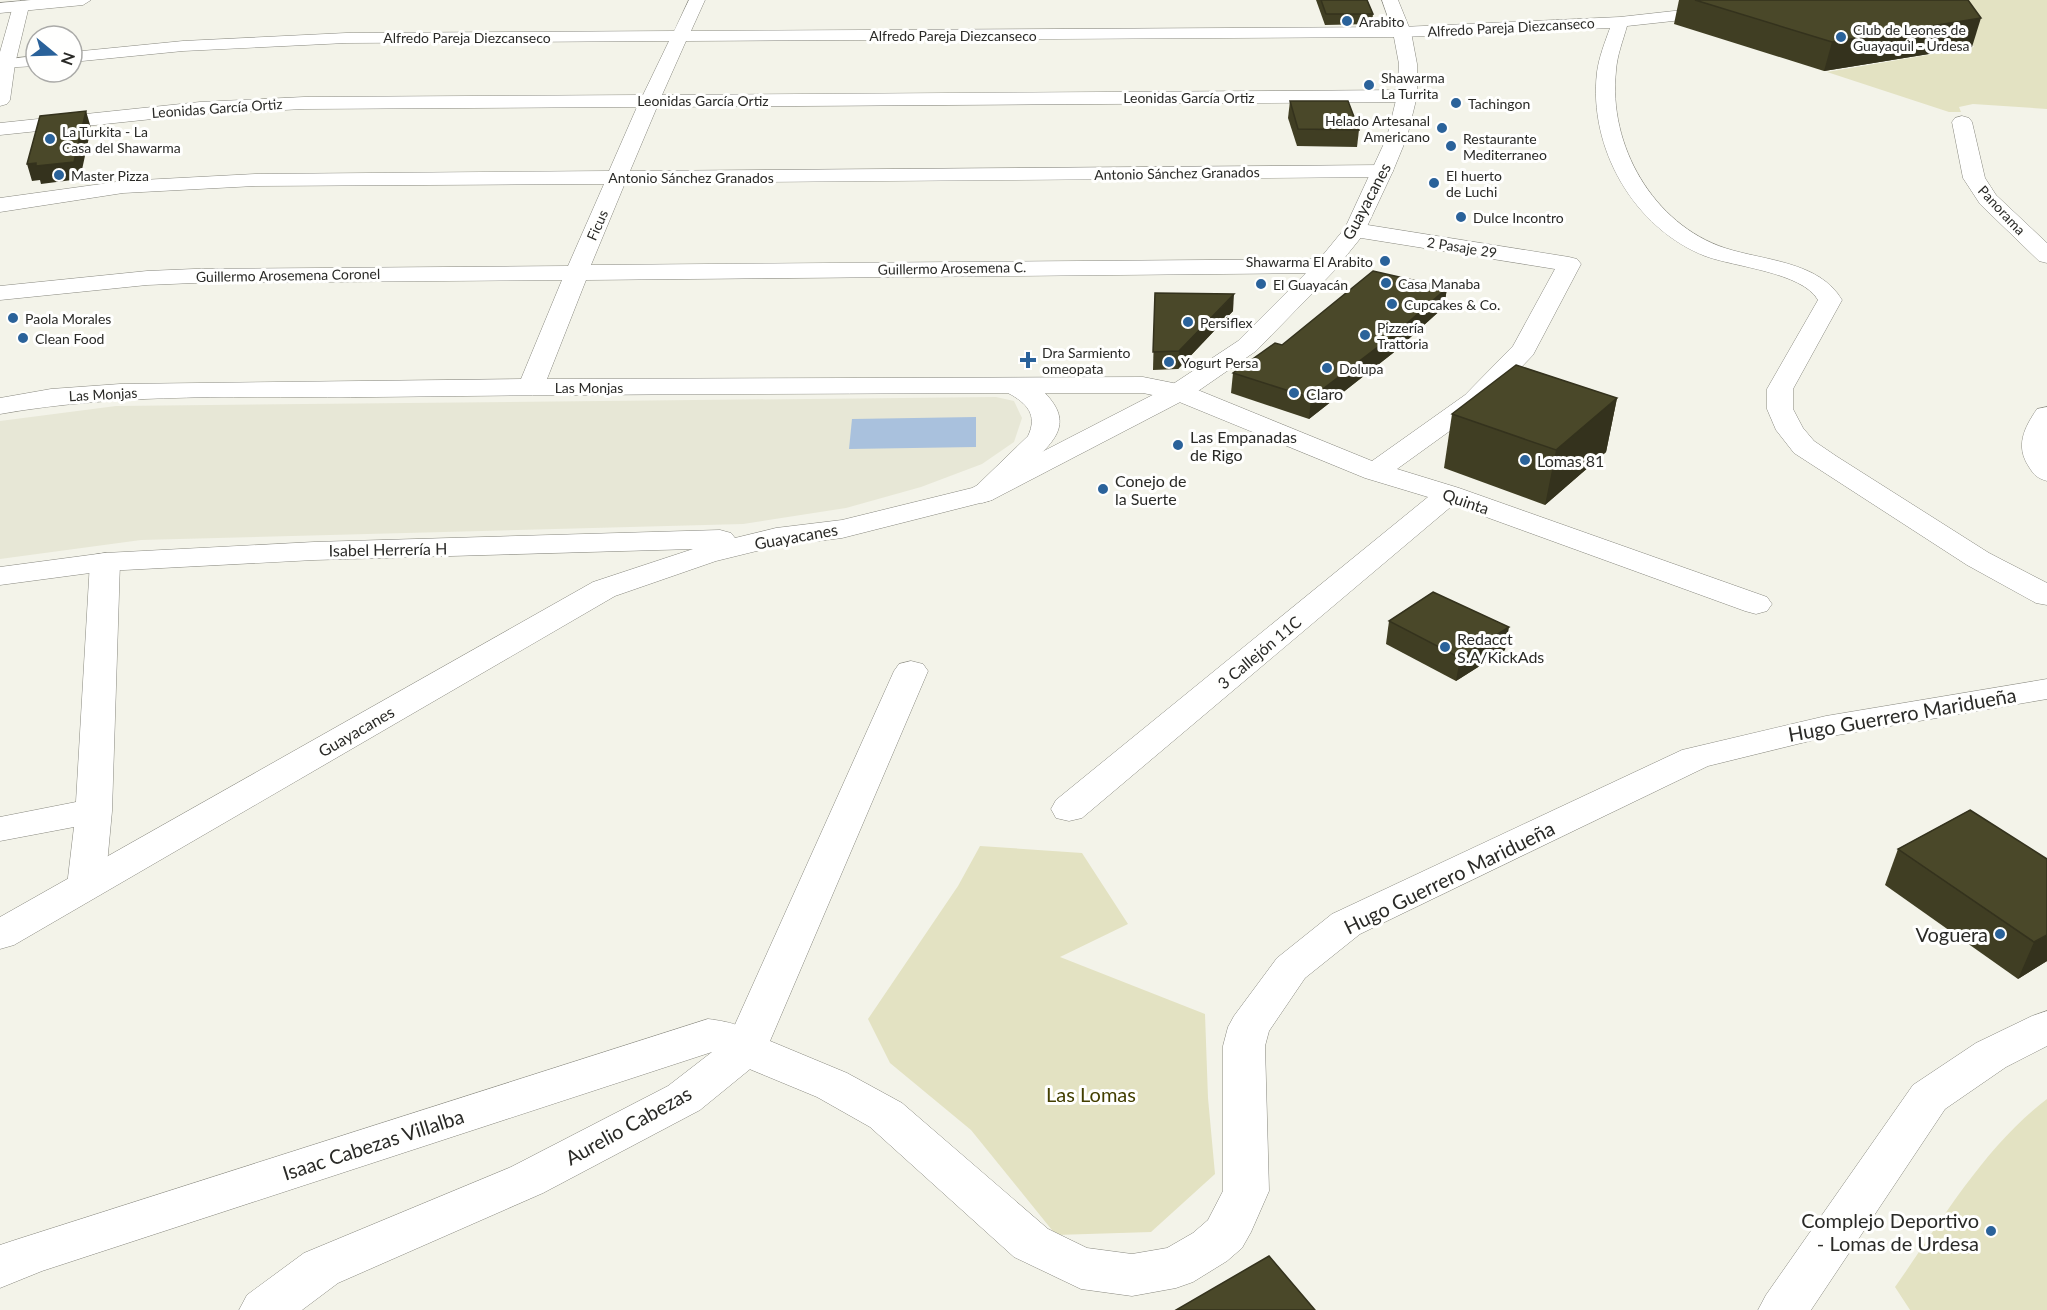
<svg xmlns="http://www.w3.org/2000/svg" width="2047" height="1310" viewBox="0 0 2047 1310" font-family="Lato,sans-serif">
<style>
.built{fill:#e7e7d6}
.green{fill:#e3e2c2}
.water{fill:#a9c1dd}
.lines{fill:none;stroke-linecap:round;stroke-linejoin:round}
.minor-casing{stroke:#88887f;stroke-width:1}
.tertiary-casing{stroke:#88887f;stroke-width:1}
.secondary-casing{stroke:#88887f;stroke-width:1}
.minor{fill:#fff;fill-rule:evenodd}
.tertiary{fill:#fff;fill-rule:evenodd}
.secondary{fill:#fff;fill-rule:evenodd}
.wall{fill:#403e23}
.shaded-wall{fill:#34321d}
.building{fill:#4a4829;stroke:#34321d;stroke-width:1.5}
.poi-dot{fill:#2a629a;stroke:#fffffe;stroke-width:2}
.labels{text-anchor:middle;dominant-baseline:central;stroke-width:6;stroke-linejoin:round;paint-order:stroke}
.far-poi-label{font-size:14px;fill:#2a2a27;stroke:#fffffe;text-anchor:start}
.far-street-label{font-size:14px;fill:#2a2a27;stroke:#fffffe}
.street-label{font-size:16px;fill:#2a2a27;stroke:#fffffe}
.poi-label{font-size:16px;fill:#2a2a27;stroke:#fffffe;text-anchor:start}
.near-street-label{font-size:20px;fill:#2a2a27;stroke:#fffffe}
.near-poi-label{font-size:20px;fill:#2a2a27;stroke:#fffffe;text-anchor:end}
.near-park-label{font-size:20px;fill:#433f00;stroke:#fffffe}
</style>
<rect width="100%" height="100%" fill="#f3f3e9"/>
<!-- built -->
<path class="built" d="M 996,397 L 1014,401 L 1022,418 L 1014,442 L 982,464 L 921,487 L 846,508 L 743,524 L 141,540 L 0,559 L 0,421 L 116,406 Z"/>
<!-- green -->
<g class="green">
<path d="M 1942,0 L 2047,0 L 2047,109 L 1973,104 L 1959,107 L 1961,112 L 1949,112 L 1827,72 L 1974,47 Z"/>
<path d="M 980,846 L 1082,853 L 1128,924 L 1060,957 L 1205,1014 L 1208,1098 L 1215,1174 L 1151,1232 L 1056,1235 L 971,1130 L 890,1063 L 868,1019 L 958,886 Z"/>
<path d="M 2047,1099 L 2047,1310 L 1910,1310 L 1895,1287 C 1941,1222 1983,1148 2047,1099 Z"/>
</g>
<!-- water -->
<path class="water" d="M 976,417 L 976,447 L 849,449 L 852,419 Z"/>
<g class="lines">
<defs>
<g id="minor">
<path d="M 689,0 L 705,0 L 691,31 L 1402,27 L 1620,17 L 1719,6 L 1725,7 L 1727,11 L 1725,15 L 1719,16 L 1627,26 C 1623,41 1617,55 1616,71 C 1608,145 1653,224 1725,248 C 1765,261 1819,261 1842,300 L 1793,389 L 1793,409 L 1803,428 L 1814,441 L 1836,456 L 1989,553 L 2047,583 L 2047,605 L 2036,603 L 1967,565 L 1794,453 L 1776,430 L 1767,409 L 1767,389 L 1818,300 C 1802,272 1734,267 1705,256 C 1634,228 1588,148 1597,72 C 1599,57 1605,42 1610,28 L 1402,37 L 686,41 L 662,95 L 1407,90 L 1414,92 L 1417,96 L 1414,100 L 1407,102 L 657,107 L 630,171 L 1383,165 L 1390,167 L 1393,171 L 1390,175 L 1383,177 L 625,183 L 591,265 L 1326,259 L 1334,261 L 1338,266 L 1334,271 L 1326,273 L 586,280 L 547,379 L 1143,377 L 1188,386 L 1372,461 L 1465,395 L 1513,346 L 1555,269 L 1355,237 L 1347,235 L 1344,230 L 1347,225 L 1355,223 L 1569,257 L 1577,259 L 1581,264 L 1533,355 L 1483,407 L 1397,469 L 1459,488 L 1767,597 L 1772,604 L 1767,611 L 1756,614 L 1745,611 L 1453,505 L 1082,818 L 1069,821 L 1056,818 L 1051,809 L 1056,800 L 1428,497 L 1365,478 L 1172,399 L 1143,393 L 1045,393 C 1074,423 1055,441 1030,464 C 1017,476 1005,488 992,500 L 982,503 L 972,500 L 968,494 L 1028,436 C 1038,415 1027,403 1008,393 C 797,394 585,394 374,397 C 250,398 123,392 0,414 L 0,398 L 51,389 L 120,384 L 521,379 L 562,280 L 194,283 L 147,285 L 0,300 L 0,286 L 147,271 L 194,269 L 568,266 L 604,184 L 255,186 L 123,193 L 0,212 L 0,198 L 123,181 L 255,174 L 609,171 L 637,107 L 304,109 L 200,114 L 0,135 L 0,123 L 200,102 L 304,97 L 643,95 L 669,41 L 346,43 L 183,51 L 72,62 L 72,52 L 183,41 L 346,33 L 674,31 Z"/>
<path d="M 36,56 L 36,66 L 0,68 L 0,60 Z"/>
<path d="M 1962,116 L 1969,118 L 1972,122 L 1985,178 L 1996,195 L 2047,243 L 2047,263 L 2039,261 L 1980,204 L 1963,178 L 1952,122 L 1955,118 Z"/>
<path d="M 2047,407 L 2047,481 C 2037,478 2034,475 2029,467 C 2015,446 2024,428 2037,409 Z"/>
<path d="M 105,553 L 116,555 L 120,562 L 112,811 L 105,886 L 100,895 L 86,899 L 72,895 L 67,886 L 74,827 L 0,841 L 0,817 L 76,802 L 90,562 L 94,555 Z"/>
<path d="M 911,661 L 923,664 L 928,671 L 770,1041 L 847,1073 L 902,1103 L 1048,1229 L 1087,1248 L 1132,1254 L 1167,1248 L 1193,1233 L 1208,1220 L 1223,1191 L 1223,1046 L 1228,1027 L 1234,1016 L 1277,958 L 1332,914 L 1682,750 L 1826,716 L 2047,679 L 2047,699 L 1826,737 L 1708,766 L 1360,934 L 1305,978 L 1269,1031 L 1265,1046 L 1269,1191 L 1251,1232 L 1242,1248 L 1227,1261 L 1193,1282 L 1176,1288 L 1132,1296 L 1081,1289 L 1014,1257 L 870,1127 L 817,1097 L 730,1061 L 724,1049 L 894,671 L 899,664 Z"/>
</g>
<g id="tertiary">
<path d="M 1382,0 L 1398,0 L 1411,32 L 1417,64 L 1417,96 L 1407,137 L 1393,171 L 1363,235 L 1334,271 L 1256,351 L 1188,398 L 992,500 L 842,538 L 777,546 L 716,561 L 615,596 L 14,945 L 0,949 L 0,917 L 593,582 L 693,549 L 314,560 L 105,571 L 0,585 L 0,567 L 105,553 L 314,542 L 720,530 L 731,533 L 735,538 L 776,528 L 842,520 L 972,488 L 1170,386 L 1238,341 L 1318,261 L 1345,228 L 1387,137 L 1397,96 L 1399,64 L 1393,32 Z"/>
<path d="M 21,1 L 29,6 L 15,64 L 10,100 L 7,104 L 0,106 L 0,52 L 13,6 Z"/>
<path d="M 2047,1011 L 2047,1046 L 2006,1067 L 1945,1109 L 1811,1310 L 1758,1310 L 1766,1295 L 1913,1085 L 1976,1043 L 2032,1016 Z"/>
<path d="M 708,1019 C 732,1022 754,1027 766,1049 L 760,1061 L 700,1110 L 543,1193 L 338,1283 L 302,1310 L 239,1310 L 247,1295 L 304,1253 L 511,1167 L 668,1086 L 712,1052 L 42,1271 L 0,1288 L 0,1245 L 12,1241 Z"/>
</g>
<path id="secondary" d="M 31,0 L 91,0 L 83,5 L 0,13 L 0,3 Z"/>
</defs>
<!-- minor casing -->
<use href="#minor" class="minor-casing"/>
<!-- tertiary casing -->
<use href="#tertiary" class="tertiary-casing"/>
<!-- secondary casing -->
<use href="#secondary" class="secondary-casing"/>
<!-- minor -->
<use href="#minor" class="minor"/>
<!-- tertiary -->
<use href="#tertiary" class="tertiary"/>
<!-- secondary -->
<use href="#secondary" class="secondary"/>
</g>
<!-- wall -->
<g class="wall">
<path d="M 1316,0 L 1367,0 L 1373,14 L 1372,24 L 1325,25 Z"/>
<path d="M 1679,0 L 1968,0 L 1972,47 L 1824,71 L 1674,24 Z"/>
<path d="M 1290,101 L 1359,130 L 1357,147 L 1297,146 L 1288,118 Z"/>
<path d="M 1447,288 L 1444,307 L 1393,353 L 1309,419 L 1231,393 L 1233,373 L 1282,345 Z"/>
<path d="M 1155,293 L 1233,311 L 1178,369 L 1153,370 Z"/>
<path d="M 1617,398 L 1606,452 L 1545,505 L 1444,468 L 1452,414 Z"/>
<path d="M 1389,621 L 1505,650 L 1456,681 L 1386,644 Z"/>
<path d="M 1970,810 L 2047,961 L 2018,979 L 1885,885 L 1898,849 Z"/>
</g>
<!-- shaded-wall -->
<g class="shaded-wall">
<path d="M 1981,18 L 1972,47 L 1824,71 L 1832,42 Z"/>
<path d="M 86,111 L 91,128 L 80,179 L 41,184 L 40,180 L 32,181 L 27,164 Z"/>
<path d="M 1447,288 L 1444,307 L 1393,353 L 1309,419 L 1311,398 Z"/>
<path d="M 1234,294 L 1233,311 L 1178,369 L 1179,351 Z"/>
<path d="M 1617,398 L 1606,452 L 1545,505 L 1556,450 Z"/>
<path d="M 1509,627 L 1505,650 L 1456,681 L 1460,658 Z"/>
<path d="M 2047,935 L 2047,961 L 2018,979 L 2034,942 Z"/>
</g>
<!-- building -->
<g class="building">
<path d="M 1321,0 L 1367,0 L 1373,14 L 1326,14 Z"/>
<path d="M 1695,0 L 1968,0 L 1981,18 L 1832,42 Z"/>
<path d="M 1290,101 L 1348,101 L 1359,130 L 1298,129 Z"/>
<path d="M 86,111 L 74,162 L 36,166 L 36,163 L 27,164 L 40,116 Z"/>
<path d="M 1373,271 L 1447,288 L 1396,333 L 1311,398 L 1233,373 L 1275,343 L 1282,345 Z"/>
<path d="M 1155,293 L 1234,294 L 1179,351 L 1153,352 Z"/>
<path d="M 1516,365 L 1617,398 L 1556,450 L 1452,414 Z"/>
<path d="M 1433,592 L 1509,627 L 1460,658 L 1389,621 Z"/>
<path d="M 1970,810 L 2047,859 L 2047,935 L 2034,942 L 1898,849 Z"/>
<path d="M 1269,1256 L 1315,1310 L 1176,1310 Z"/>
</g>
<!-- markers -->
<g class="poi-dot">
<circle cx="1347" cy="21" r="6"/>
<circle cx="1841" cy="37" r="6"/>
<circle cx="1369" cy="85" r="6"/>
<circle cx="1456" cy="103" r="6"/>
<circle cx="1442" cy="128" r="6"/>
<circle cx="50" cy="139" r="6"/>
<circle cx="1451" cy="146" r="6"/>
<circle cx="59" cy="175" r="6"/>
<circle cx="1434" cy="183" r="6"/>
<circle cx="1461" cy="217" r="6"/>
<circle cx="1385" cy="261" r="6"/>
<circle cx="1386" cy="283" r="6"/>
<circle cx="1261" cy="284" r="6"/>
<circle cx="1392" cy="304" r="6"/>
<circle cx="13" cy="318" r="6"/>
<circle cx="1188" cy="322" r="6"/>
<circle cx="1365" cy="335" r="6"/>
<circle cx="23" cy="338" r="6"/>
<path d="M1025 351h6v6h6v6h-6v6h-6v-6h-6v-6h6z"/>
<circle cx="1169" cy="362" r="6"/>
<circle cx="1327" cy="368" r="6"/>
<circle cx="1294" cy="393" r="6"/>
<circle cx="1178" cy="445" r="6"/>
<circle cx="1525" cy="460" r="6"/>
<circle cx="1103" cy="489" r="6"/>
<circle cx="1445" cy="647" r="6"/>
<circle cx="2000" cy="934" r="6"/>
<circle cx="1991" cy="1231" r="6"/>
</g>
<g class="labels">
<!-- far-poi labels -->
<g class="far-poi-label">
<text x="1359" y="21">Arabito</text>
<text x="1853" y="29">Club de Leones de<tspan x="1853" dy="16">Guayaquil - Urdesa</tspan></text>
<text x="1381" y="77">Shawarma<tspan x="1381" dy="16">La Turrita</tspan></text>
<text x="1468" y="103">Tachingon</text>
<text x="1430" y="120" text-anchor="end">Helado Artesanal<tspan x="1430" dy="16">Americano</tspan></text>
<text x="62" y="131">La Turkita - La<tspan x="62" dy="16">Casa del Shawarma</tspan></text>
<text x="1463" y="138">Restaurante<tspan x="1463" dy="16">Mediterraneo</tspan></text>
<text x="71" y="175">Master Pizza</text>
<text x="1446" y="175">El huerto<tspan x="1446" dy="16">de Luchi</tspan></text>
<text x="1473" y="217">Dulce Incontro</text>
<text x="1373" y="261" text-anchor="end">Shawarma El Arabito</text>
<text x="1398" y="283">Casa Manaba</text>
<text x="1273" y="284">El Guayacán</text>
<text x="1404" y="304">Cupcakes &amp; Co.</text>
<text x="25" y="318">Paola Morales</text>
<text x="1200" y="322">Persiflex</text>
<text x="1377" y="327">Pizzería<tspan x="1377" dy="16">Trattoria</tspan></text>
<text x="35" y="338">Clean Food</text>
<text x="1042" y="352">Dra Sarmiento<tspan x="1042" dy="16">omeopata</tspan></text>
<text x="1181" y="362">Yogurt Persa</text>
<text x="1339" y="368">Dolupa</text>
</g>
<!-- far-street labels -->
<g class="far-street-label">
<text transform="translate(1511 27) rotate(-3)">Alfredo Pareja Diezcanseco</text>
<text x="953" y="35">Alfredo Pareja Diezcanseco</text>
<text x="467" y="37">Alfredo Pareja Diezcanseco</text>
<text x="1189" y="97">Leonidas García Ortiz</text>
<text x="703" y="100">Leonidas García Ortiz</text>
<text transform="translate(217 108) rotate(-4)">Leonidas García Ortiz</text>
<text transform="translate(1177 173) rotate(-1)">Antonio Sánchez Granados</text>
<text x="691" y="177">Antonio Sánchez Granados</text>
<text transform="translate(2002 210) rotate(47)">Panorama</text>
<text transform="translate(597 225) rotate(-66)">Ficus</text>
<text transform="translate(1462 247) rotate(9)">2 Pasaje 29</text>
<text transform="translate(952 268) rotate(-1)">Guillermo Arosemena C.</text>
<text transform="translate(288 275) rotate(-1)">Guillermo Arosemena Coronel</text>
<text x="589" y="387">Las Monjas</text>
<text transform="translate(103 394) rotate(-3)">Las Monjas</text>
</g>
<!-- street labels -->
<g class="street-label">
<text transform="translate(1366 201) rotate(-62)">Guayacanes</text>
<text transform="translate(1466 501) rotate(19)">Quinta</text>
<text transform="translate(796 536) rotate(-10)">Guayacanes</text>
<text transform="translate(388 549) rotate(-1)">Isabel Herrería H</text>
<text transform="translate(1259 652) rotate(-40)">3 Callejón 11C</text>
<text transform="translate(356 731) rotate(-30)">Guayacanes</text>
</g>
<!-- poi labels -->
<g class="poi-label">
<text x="1306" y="393">Claro</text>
<text x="1190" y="436">Las Empanadas<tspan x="1190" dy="18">de Rigo</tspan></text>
<text x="1537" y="460">Lomas 81</text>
<text x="1115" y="480">Conejo de<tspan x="1115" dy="18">la Suerte</tspan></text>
<text x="1457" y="638">Redacct<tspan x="1457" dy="18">S.A/KickAds</tspan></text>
</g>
<!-- near-street labels -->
<g class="near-street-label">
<text transform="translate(1902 714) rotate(-10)">Hugo Guerrero Maridueña</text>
<text transform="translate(1449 877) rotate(-26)">Hugo Guerrero Maridueña</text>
<text transform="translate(628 1125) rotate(-29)">Aurelio Cabezas</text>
<text transform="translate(373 1144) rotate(-18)">Isaac Cabezas Villalba</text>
</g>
<!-- near-poi labels -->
<g class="near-poi-label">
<text x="1988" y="934">Voguera</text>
<text x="1979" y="1220">Complejo Deportivo<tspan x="1979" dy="23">- Lomas de Urdesa</tspan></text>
</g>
<!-- near-park labels -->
<g class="near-park-label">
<text x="1091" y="1094">Las Lomas</text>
</g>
</g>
<!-- north arrow -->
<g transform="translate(54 54) rotate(109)"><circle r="28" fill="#fffffe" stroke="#aaaaa8" stroke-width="1.5"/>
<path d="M0-4.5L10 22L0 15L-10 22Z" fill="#2a629a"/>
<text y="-9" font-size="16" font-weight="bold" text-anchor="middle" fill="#2a2a27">N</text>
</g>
</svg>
